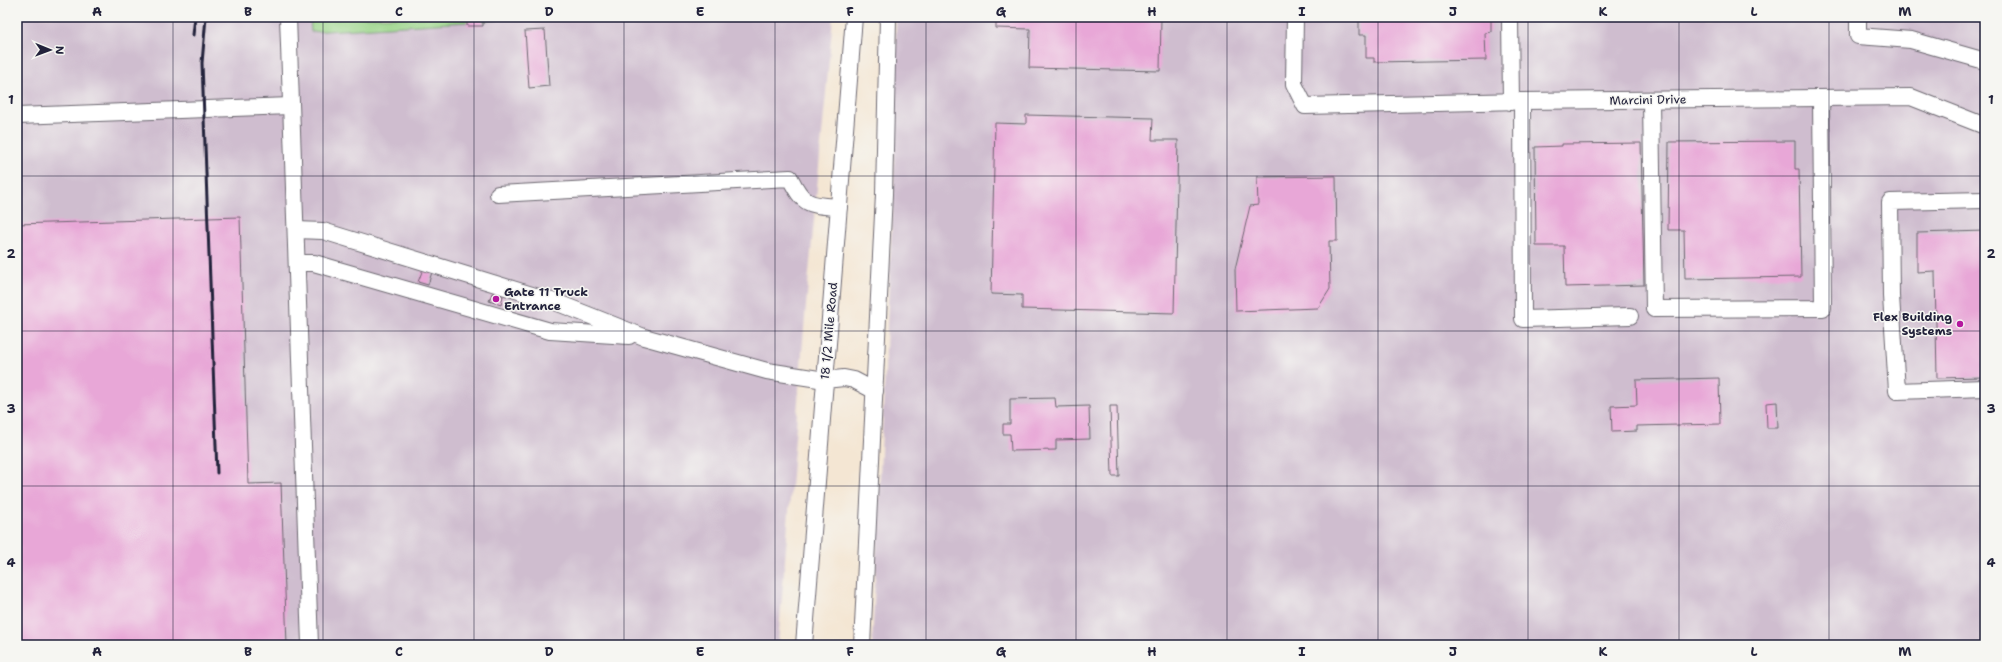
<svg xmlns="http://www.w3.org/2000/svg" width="2002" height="662" viewBox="0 0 2002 662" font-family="'Shantell Sans',sans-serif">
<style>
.industrial{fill:#cfbdcf}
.grass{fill:#9ad488;stroke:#5e7b62}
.building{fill:#e8a7d7}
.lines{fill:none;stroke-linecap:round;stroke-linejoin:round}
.minor-casing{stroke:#6c6770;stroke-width:18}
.minor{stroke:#fff;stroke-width:16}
.rail{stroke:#22223b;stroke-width:3}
.grid{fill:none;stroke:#22223b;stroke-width:1;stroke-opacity:0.55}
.poi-dot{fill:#b5179e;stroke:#f6f6f2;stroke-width:1.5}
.labels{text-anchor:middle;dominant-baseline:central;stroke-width:3;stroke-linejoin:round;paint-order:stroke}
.street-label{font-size:12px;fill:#22223b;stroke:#f6f6f2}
.poi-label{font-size:12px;font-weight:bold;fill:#22223b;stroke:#f6f6f2;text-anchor:start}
.neatline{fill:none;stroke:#22223b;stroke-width:1.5}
.grid-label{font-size:13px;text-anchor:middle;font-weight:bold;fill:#22223b}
</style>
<rect width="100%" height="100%" fill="#f6f6f2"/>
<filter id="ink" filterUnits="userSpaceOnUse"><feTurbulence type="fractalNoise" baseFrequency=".025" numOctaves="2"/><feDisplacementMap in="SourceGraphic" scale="8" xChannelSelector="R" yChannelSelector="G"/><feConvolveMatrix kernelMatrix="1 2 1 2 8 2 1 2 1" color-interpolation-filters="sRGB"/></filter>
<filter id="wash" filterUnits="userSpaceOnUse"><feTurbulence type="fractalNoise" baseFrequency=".012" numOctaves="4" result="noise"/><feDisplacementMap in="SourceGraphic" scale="16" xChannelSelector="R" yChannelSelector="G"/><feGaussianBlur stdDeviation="0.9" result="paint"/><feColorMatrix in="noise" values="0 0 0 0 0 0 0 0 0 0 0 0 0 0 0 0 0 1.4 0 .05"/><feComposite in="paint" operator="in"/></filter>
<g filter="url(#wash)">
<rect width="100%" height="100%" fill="#f4e6d3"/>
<!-- industrial -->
<g class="industrial">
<path d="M 17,17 L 833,17 L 805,316 L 778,645 L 17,645 Z"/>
<path d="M 896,17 L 1985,17 L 1985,645 L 872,645 L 894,179 Z"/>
</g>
<!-- grass -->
<path class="grass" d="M 310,17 L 500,17 L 498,20 L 311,32 Z"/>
<g id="blocks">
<!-- building -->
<g class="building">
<path d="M 996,17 L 1161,17 L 1160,71 L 1029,68 L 1030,29 L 996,28 Z"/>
<path d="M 1359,17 L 1491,17 L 1491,32 L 1485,33 L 1486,60 L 1374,62 L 1374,58 L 1366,58 L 1366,35 L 1359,35 Z"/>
<path d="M 483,20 L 483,26 L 467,26 L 467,21 Z"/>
<path d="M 545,30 L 549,86 L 529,88 L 525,31 Z"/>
<path d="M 1026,115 L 1153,118 L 1152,140 L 1178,140 L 1174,313 L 1022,309 L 1022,295 L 991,294 L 995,123 L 1026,124 Z"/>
<path d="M 1795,141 L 1795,169 L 1799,169 L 1801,277 L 1685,279 L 1684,230 L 1668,230 L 1669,142 Z"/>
<path d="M 1641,143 L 1644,285 L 1565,287 L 1564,246 L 1536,246 L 1535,147 L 1562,146 L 1562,144 Z"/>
<path d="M 1336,176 L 1337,241 L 1329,241 L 1330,289 L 1318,308 L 1236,311 L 1235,269 L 1250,206 L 1258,205 L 1257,177 Z"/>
<path d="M 240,217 L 248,484 L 281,483 L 287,645 L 17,645 L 17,224 Z"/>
<path d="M 1985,231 L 1985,377 L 1937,378 L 1935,271 L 1917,272 L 1917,233 Z"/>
<path d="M 423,269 L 432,272 L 428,285 L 418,282 Z"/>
<path d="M 492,293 L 503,296 L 501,305 L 489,301 Z"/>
<path d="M 1719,378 L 1720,424 L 1637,426 L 1637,431 L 1612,432 L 1611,406 L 1637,405 L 1636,380 Z"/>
<path d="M 1055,398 L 1056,407 L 1089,406 L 1090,439 L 1056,440 L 1056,450 L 1011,451 L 1010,434 L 1003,434 L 1003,424 L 1010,424 L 1010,399 Z"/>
<path d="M 1777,402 L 1778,428 L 1767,428 L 1766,403 Z"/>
<path d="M 1110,406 L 1117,406 L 1119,476 L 1112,476 Z"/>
</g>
</g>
</g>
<g filter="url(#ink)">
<use href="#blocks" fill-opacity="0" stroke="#6c6770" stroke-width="1"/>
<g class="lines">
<defs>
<g id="minor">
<path d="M 288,17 L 310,645"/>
<path d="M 1295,17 L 1294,84 L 1305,106 L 1522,101 L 1911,97 L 1985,126"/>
<path d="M 1510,17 L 1511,102"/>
<path d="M 1858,17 L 1858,36 L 1911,40 L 1985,61"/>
<path d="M 1651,100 L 1654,309 L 1823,308 L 1821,98"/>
<path d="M 1522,101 L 1523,319 L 1630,316"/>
<path d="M 17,116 L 291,106"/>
<path d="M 498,194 L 790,178 C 804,206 809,205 839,207"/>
<path d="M 1985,200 L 1890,202 L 1891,296 L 1897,391 L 1985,388"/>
<path d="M 296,230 L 323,231 L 558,303 L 644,337 L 767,371 L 825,380 L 844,378 L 854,380 L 875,391"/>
<path d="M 297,263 L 314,263 L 550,331 L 629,336"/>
<path d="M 804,645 L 854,17"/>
<path d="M 862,645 L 884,194 L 888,17"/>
</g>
</defs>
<!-- minor casing -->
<use href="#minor" class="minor-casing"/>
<!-- minor -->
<use href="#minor" class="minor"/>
<!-- rail -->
<g class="rail">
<path d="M 206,17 L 202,63 L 217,473"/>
<path d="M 193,35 L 195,17"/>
</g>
</g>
</g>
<!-- grid -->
<path class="grid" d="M 173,17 L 173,645M 323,17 L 323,645M 474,17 L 474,645M 624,17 L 624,645M 775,17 L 775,645M 926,17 L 926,645M 1076,17 L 1076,645M 1227,17 L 1227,645M 1378,17 L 1378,645M 1528,17 L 1528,645M 1679,17 L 1679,645M 1829,17 L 1829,645M 17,176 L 1985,176M 17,331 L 1985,331M 17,486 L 1985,486"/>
<!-- markers -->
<g class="poi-dot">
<circle cx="496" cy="299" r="4"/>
<circle cx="1960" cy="324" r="4"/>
</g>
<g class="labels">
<!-- street labels -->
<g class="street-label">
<text transform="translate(1648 100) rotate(-1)">Marcini Drive</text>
<text transform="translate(829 331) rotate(-85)">18 1/2 Mile Road</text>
</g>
<!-- poi labels -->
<g class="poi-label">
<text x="504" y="292">Gate 11 Truck<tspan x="504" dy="14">Entrance</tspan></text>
<text x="1952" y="317" text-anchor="end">Flex Building<tspan x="1952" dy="14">Systems</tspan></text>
</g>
</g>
<!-- margin -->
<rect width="2002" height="662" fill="none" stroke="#f6f6f2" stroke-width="44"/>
<!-- north arrow -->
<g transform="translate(50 50) rotate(91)" stroke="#f6f6f2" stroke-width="3" paint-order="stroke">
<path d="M0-3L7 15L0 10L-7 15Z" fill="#22223b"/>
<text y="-6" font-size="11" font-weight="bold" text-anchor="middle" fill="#22223b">N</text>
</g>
<rect x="22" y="22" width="1958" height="618" class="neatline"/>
<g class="grid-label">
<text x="97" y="16">A</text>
<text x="248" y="16">B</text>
<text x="399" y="16">C</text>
<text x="549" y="16">D</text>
<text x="700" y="16">E</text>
<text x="850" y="16">F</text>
<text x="1001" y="16">G</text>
<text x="1152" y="16">H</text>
<text x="1302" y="16">I</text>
<text x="1453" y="16">J</text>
<text x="1603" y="16">K</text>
<text x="1754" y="16">L</text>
<text x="1905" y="16">M</text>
<text x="11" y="104">1</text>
<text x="1991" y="104">1</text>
<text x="11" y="258">2</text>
<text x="1991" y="258">2</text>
<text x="11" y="413">3</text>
<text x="1991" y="413">3</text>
<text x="11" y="567">4</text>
<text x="1991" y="567">4</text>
<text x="97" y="656">A</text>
<text x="248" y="656">B</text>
<text x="399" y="656">C</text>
<text x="549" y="656">D</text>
<text x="700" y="656">E</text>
<text x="850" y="656">F</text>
<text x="1001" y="656">G</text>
<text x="1152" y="656">H</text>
<text x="1302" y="656">I</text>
<text x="1453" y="656">J</text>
<text x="1603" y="656">K</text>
<text x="1754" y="656">L</text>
<text x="1905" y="656">M</text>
</g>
</svg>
